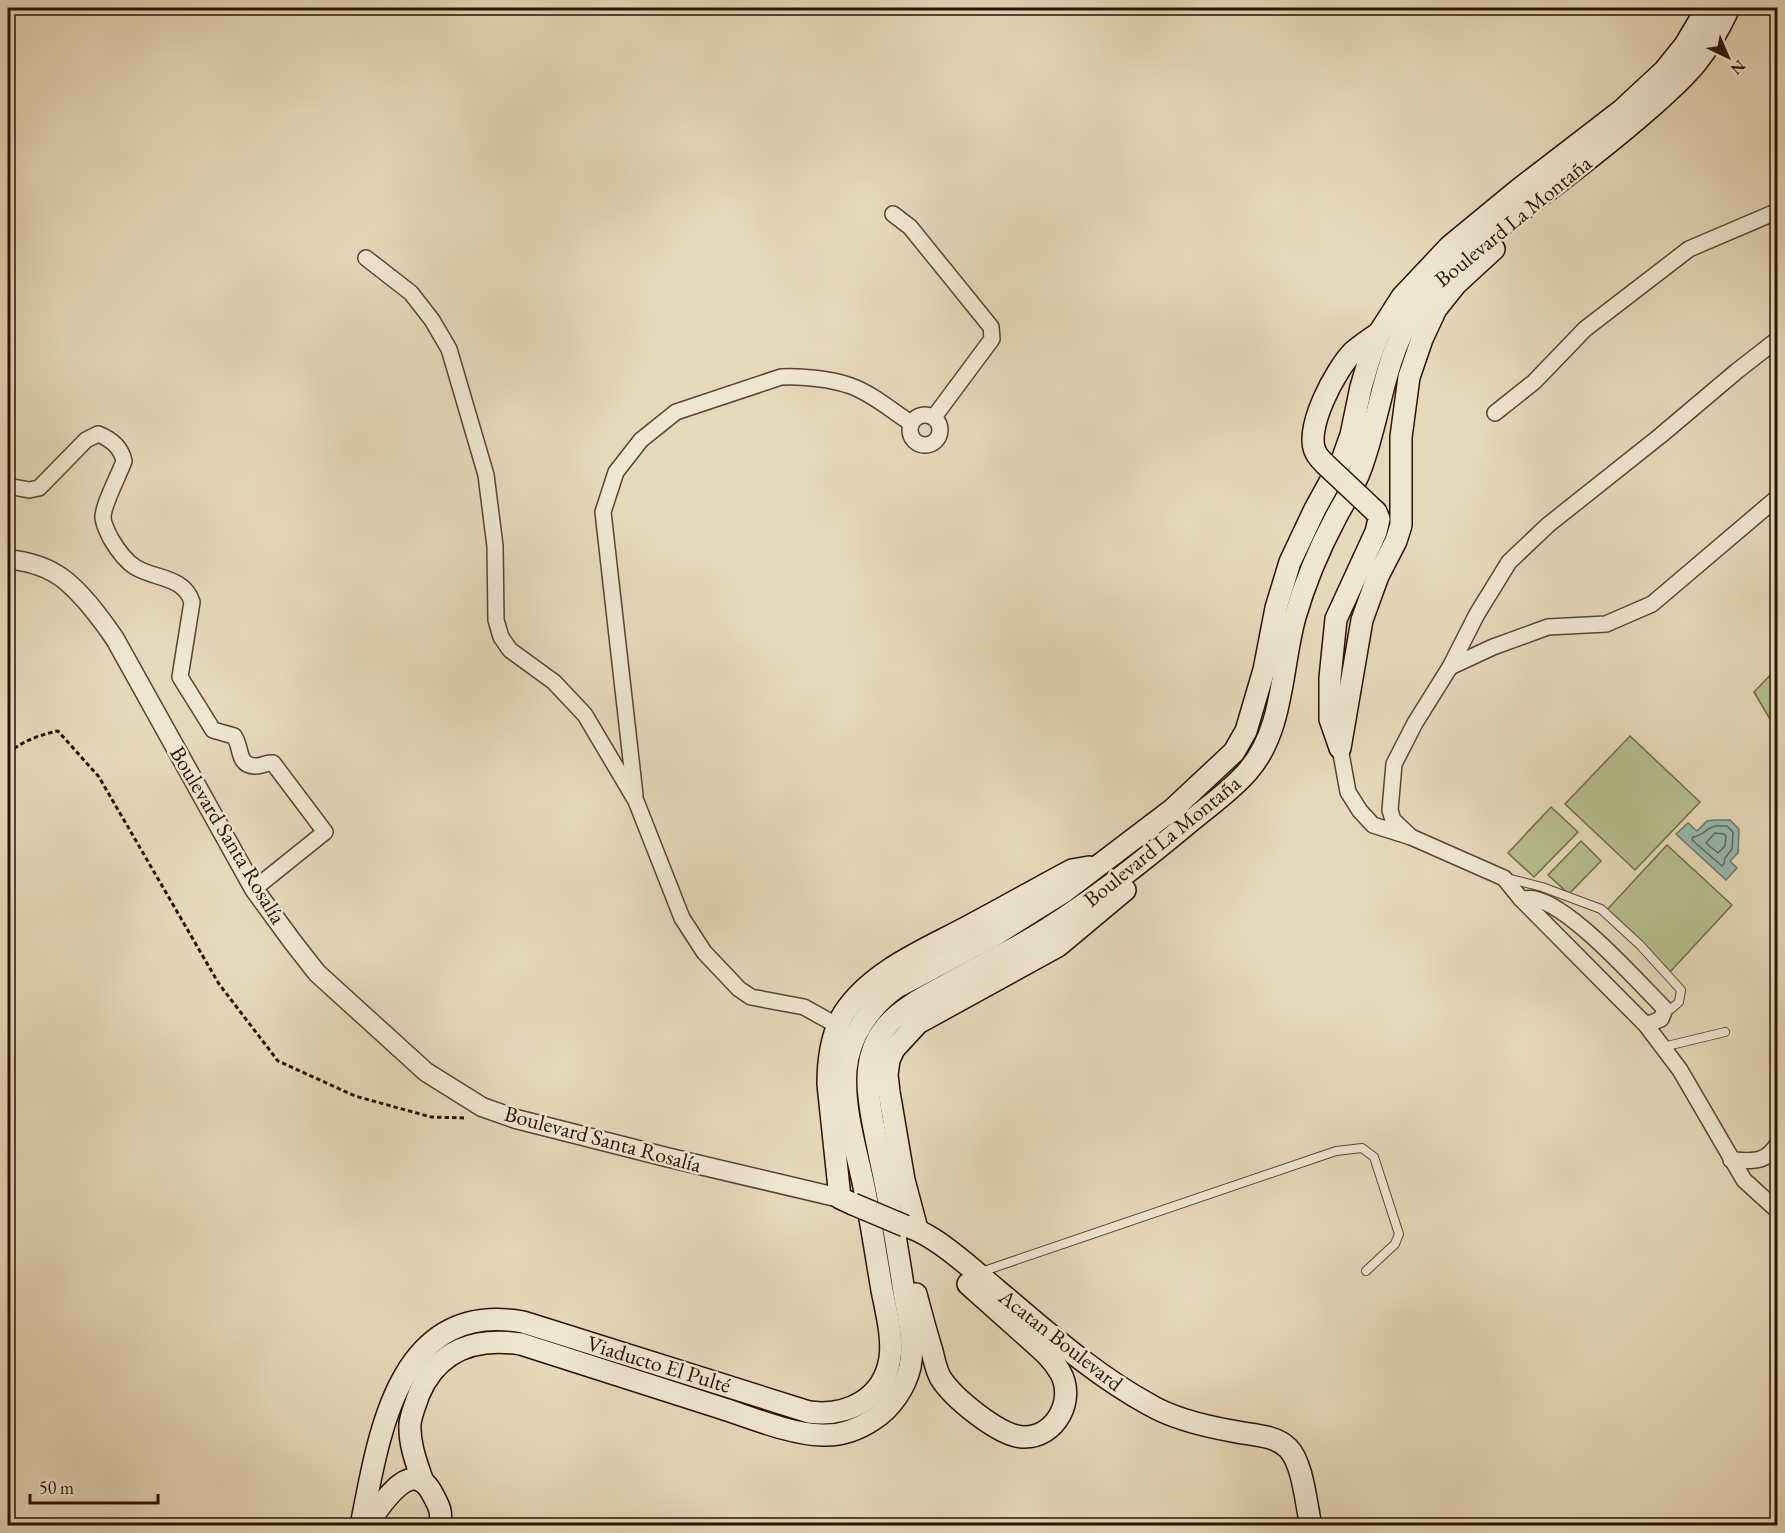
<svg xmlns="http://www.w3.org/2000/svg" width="1785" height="1533" viewBox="0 0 1785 1533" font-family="'EB Garamond',serif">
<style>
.green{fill:#b7bf8e;stroke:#716848;stroke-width:1.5}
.water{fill:#96bab0;stroke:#6b766b;stroke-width:1.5}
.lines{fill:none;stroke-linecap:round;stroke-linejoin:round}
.shore{stroke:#60665a;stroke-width:1.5}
.service-casing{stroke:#5a4330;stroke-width:10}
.minor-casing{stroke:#5a4330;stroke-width:18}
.tertiary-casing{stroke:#5a4330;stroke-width:21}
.secondary-casing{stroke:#2b1103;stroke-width:24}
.path{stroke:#2b1103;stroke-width:3;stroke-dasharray:4.5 3;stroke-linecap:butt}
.service{stroke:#efe6d2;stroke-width:8}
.minor{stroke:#efe6d2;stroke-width:15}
.tertiary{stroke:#efe6d2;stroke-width:18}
.secondary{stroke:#efe6d2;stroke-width:21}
.secondary-bridge-casing{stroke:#2b1103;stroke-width:24;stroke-linecap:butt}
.secondary-bridge{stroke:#efe6d2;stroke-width:21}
.labels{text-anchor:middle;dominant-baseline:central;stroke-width:5;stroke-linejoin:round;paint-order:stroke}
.street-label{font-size:22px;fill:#2b1103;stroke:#efe6d2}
</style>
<rect width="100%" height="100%" fill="#e6d9b9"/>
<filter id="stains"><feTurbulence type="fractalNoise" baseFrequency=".00333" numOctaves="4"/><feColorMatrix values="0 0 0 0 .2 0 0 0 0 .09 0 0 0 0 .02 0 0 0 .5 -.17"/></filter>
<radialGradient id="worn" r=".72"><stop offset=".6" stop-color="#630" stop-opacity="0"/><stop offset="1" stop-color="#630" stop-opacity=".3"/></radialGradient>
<!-- green -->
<g class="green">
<path d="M 1777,668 L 1777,731 L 1754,692 Z"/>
<path d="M 1630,736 L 1700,802 L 1635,870 L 1565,804 Z"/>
<path d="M 1551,807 L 1578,832 L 1534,877 L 1508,853 Z"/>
<path d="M 1581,841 L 1601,861 L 1569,894 L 1548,875 Z"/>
<path d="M 1667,845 L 1732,905 L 1670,972 L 1605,912 Z"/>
</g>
<!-- water -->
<path class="water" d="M 1715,820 L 1730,820 L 1739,829 L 1738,853 L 1730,861 L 1737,868 L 1726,880 L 1676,834 L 1688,823 L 1697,831 L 1707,821 Z"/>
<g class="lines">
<!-- shore -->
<g class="shore">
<path d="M 1715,826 L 1727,826 L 1733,832 L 1732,849 L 1725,858 L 1724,864 L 1722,866 L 1692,840 L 1693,837 C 1703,836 1706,828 1715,826 Z"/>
<path d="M 1715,833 L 1724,834 L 1726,836 L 1725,846 L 1718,853 L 1706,843 Z"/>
</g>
<defs>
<g id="service">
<path d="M 1507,878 L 1542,887 L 1601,909 L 1640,945 L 1681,990 L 1679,1002 L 1671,1009 L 1665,1009"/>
<path d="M 1663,1047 L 1725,1032"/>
<path d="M 981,1272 L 1336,1151 L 1362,1148 L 1374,1157 L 1399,1234 L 1395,1244 L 1366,1271"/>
</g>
<g id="minor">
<path d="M 893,214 L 910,227 L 991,327 L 992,339 L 934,417"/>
<path d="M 366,258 L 411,293 L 432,320 L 449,349 L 486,475 L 495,546 L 496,620 L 501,637 L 510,650 L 554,682 L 585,715 L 636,801 L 682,918 L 704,952 L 739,989 L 751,997 L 804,1007 L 838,1026"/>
<path d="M 1495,413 L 1534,382 L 1585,329 L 1689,249 L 1778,211"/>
<circle cx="925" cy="430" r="15"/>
<path d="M 8,486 L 29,490 L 39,488 L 86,440 L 98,434 C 111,439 121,447 124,461 C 119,475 103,505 103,517 C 103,524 108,533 111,539 C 117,549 125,561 135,567 C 154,579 184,576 192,602 L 180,677 L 213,730 L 234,736 C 242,747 237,765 254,766 C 261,767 266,762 273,763 L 325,832 L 254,889"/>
<path d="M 1450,667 L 1493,647 L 1548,627 L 1606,624 L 1652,604 L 1778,497"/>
<path d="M 1340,748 L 1348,792 L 1360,811 L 1373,825 L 1411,837 L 1504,878 L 1521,899 L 1646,1025 L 1680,1070 L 1744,1180 L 1778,1211"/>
<path d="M 635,795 L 603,512 L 616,472 L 641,440 L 676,412 L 781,377 C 802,376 832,379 851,386 C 873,394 892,411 911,423"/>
<path d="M 1411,837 L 1393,820 L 1390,810 L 1394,764 L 1415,723 L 1450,667 L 1477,614 L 1509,562 L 1548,525 L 1660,436 L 1737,371 L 1778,339"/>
<path d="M 1521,899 C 1526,899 1531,898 1535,899 C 1572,907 1637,981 1665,1009 L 1661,1019 L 1646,1025"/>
<path d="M 1731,1160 C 1752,1161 1766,1164 1778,1143"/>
</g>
<path id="tertiary" d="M 8,559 C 24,561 42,565 56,574 C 76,585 102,620 115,639 L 254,889 L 292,941 L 317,973 L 426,1072 L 482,1107 L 516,1119 L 666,1157 L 840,1198"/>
<g id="secondary">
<path d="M 1325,464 C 1322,461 1318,457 1316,453 C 1303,430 1336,369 1353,352 C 1361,345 1370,339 1379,333"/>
<path d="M 1339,745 L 1330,719 L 1330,678 L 1336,619 L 1376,532 L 1379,519 L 1376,512"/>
<path d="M 1340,748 L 1362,620 L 1378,576 L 1396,541 L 1401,525 L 1401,437 L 1409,377 L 1422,339 L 1436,309 L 1456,284 L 1494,249"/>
<path d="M 853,1204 L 840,1198 L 828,1084 C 828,1061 832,1033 844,1013 C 872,970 927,949 971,925 C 1005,907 1038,888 1072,870 L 1089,867"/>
<path d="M 905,1226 C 934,1233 973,1270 997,1290 C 1046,1331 1093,1374 1150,1405 C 1174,1419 1204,1426 1232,1431 C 1249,1435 1274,1434 1288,1448 C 1303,1463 1306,1504 1311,1526"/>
<path d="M 917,1229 L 904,1180 L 889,1092 L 887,1075 L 889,1060 L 894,1049 L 918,1023 L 1058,946 L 1125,890"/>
<path d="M 916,1294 C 921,1313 926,1332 932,1351 C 934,1360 936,1369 940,1377 C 952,1397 999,1436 1023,1437 C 1056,1438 1076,1399 1060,1372 C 1051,1356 1036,1345 1023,1333 C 1004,1316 986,1300 968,1284"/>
<path d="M 423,1482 C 417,1464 409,1445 410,1424 C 411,1414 416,1403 419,1394 C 438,1349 476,1337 521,1344 C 586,1365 652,1386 718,1407 C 750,1417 789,1434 822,1435 C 840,1436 859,1429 874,1419 C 891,1408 905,1388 910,1367 C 915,1343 908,1315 904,1292 C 897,1245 889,1199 879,1153 C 871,1111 856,1064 885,1028 C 901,1008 926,996 948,984 C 973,970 999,957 1024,943 C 1083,909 1138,865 1191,821 C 1210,805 1232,790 1248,771 C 1284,730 1281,667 1295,617 C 1305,582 1319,549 1336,517 C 1345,500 1355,486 1361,468 C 1380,417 1383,362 1412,314 C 1436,274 1476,245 1513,217 C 1559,182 1606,147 1649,109 C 1666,94 1682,80 1696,63 C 1710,46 1720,27 1729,8"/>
<path d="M 361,1526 C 379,1435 397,1300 523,1322 L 809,1412 C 847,1417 884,1399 890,1358 C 893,1336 886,1311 882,1290 C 876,1255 871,1221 864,1187 C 856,1148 843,1109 846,1070 C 849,1036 870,1006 897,987 L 990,938 L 1065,891 L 1173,809 L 1234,752 L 1246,731 L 1264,670 L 1276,608 L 1290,562 L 1315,509 L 1342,460 L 1351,435 L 1361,387 L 1369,360 L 1379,333 L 1402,297 L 1450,246 L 1518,190 L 1622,110 L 1664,71 L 1685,45 L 1707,8"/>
<path d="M 366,1526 C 379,1508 412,1452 433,1495 C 439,1506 443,1513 439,1526"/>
</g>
</defs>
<!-- service casing -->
<use href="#service" class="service-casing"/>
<!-- minor casing -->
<use href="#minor" class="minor-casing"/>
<!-- tertiary casing -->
<use href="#tertiary" class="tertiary-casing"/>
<!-- secondary casing -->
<use href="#secondary" class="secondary-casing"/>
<!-- path -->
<path class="path" d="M 8,753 C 23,741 39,735 58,731 L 99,777 L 219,984 L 278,1061 L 355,1096 L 431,1117 L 466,1118"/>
<!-- service -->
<use href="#service" class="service"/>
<!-- minor -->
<use href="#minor" class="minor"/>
<!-- tertiary -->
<use href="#tertiary" class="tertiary"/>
<!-- secondary -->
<use href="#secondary" class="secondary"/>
<defs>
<g id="secondary-bridge">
<path d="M 1325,464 L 1376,512"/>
<path d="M 853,1204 L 905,1226"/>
</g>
</defs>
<!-- secondary-bridge casing -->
<use href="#secondary-bridge" class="secondary-bridge-casing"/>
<!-- secondary-bridge -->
<use href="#secondary-bridge" class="secondary-bridge"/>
</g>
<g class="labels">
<!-- street labels -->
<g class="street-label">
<text transform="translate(1513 221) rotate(-39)">Boulevard La Montaña</text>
<text transform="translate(228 835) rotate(59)">Boulevard Santa Rosalía</text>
<text transform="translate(1162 841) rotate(-39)">Boulevard La Montaña</text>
<text transform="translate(603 1139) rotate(15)">Boulevard Santa Rosalía</text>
<text transform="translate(1061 1340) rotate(38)">Acatan Boulevard</text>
<text transform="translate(659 1364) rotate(17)">Viaducto El Pulté</text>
</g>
</g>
<!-- margin -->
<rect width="1785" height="1533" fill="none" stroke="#e6d9b9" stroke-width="30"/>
<rect x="9" y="9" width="1767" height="1515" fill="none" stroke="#2b1103" stroke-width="3"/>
<rect x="15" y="15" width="1755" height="1503" fill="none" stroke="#2b1103" stroke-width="1.5"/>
<!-- north arrow -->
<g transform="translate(1728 57) rotate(136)" stroke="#efe6d2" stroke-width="4.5" paint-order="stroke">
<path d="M0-4.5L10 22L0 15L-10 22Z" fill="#2b1103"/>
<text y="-9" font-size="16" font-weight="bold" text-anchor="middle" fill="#2b1103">N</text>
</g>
<!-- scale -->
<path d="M30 1494v9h128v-9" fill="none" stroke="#2b1103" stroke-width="3"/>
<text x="39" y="1494" font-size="18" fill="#2b1103" stroke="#efe6d2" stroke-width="4.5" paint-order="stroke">50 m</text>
<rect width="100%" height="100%" filter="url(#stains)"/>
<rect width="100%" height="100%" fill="url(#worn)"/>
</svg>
